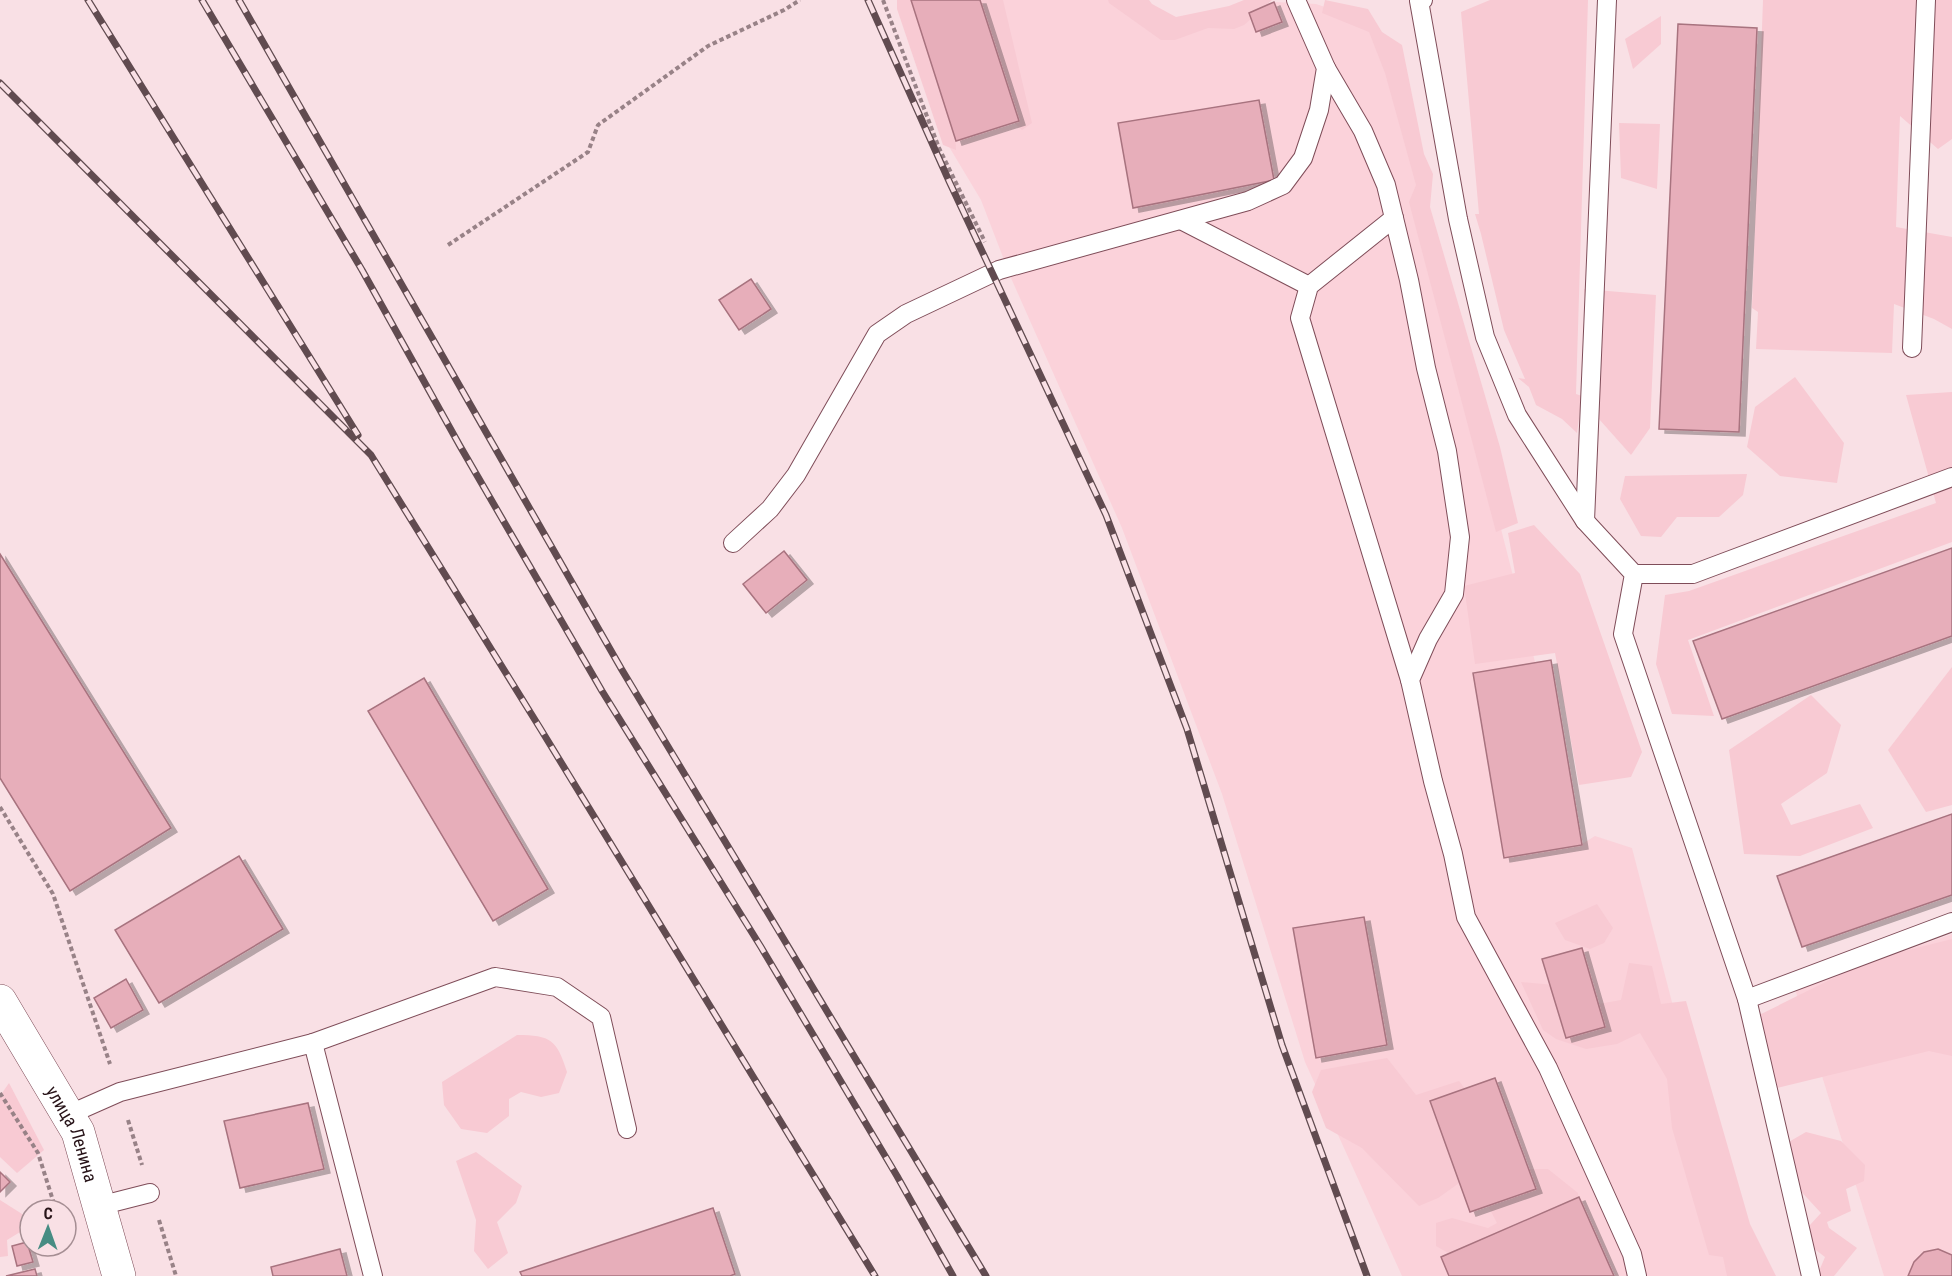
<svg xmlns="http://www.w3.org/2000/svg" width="1952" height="1276" viewBox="0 0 1952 1276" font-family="'Roboto Condensed',sans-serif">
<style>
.built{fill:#fbd2da}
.green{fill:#f8cad3}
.building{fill:#e7aeba;stroke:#a8737f;stroke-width:1.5;filter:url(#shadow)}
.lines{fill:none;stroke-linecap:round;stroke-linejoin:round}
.lane-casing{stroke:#7f4d59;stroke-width:20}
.secondary-casing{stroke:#7f4d59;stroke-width:34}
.path{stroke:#988287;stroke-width:4;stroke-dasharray:4.5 3;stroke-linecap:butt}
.lane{stroke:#fff;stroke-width:18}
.secondary{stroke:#fff;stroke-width:33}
.rail-casing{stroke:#614b50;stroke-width:7}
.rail{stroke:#f9e0e5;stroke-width:4.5;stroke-dasharray:14;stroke-linecap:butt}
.labels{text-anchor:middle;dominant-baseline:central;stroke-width:4.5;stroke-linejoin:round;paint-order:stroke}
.street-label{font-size:18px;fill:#271318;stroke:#f9e0e5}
</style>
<defs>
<filter id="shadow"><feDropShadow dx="6" dy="4" stdDeviation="0" flood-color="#0004"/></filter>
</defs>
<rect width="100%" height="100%" fill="#f9e0e5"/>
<!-- built -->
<g class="built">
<path d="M 908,0 L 1137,0 L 1170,28 L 1274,2 L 1297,3 L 1316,4 L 1370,22 L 1423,185 L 1418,204 L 1535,662 L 1551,660 L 1582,844 L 1595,836 L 1632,848 L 1743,1276 L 1402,1276 L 1305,1062 L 1222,794 L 1122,528 L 1011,278 L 981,200 L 948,145 Z"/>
<path d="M 1952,934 L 1952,1276 L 1884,1276 L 1795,989 Z"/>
</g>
<!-- green -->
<g class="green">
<path d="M 897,0 L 917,0 L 955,130 L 956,150 L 943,145 L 897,9 Z"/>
<path d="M 973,0 L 1003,0 L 1032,123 L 1022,130 L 1007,116 Z"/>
<path d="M 1108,0 L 1149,0 L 1152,4 L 1176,17 L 1229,6 L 1244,0 L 1272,0 L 1244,25 L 1234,29 L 1208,28 L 1175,40 L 1161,40 L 1109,3 Z"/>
<path d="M 1325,0 L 1368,9 L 1382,32 L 1402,45 L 1424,154 L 1433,174 L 1430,207 L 1500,447 L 1518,523 L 1496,532 L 1409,202 L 1416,185 L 1385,73 L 1369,32 L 1322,13 Z"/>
<path d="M 1490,0 L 1588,0 L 1576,394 L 1582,396 L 1577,433 L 1562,419 L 1536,405 L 1529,387 L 1518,378 L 1525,379 L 1504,330 L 1481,234 L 1475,214 L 1479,214 L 1461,12 Z"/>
<path d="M 1763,0 L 1952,0 L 1952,139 L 1938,149 L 1900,116 L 1896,227 L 1952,237 L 1952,329 L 1934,319 L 1894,304 L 1892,353 L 1756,349 L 1758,312 L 1752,308 Z"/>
<path d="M 1661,16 L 1661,44 L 1633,69 L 1625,39 Z"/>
<path d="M 1619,123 L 1660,124 L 1657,189 L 1621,178 Z"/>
<path d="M 1584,289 L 1656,295 L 1650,428 L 1631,455 L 1599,419 Z"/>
<path d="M 1795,377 L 1844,443 L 1837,483 L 1780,476 L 1747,447 L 1755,407 Z"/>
<path d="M 1952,392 L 1952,542 L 1688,640 L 1714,716 L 1672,714 L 1656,664 L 1665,595 L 1689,591 L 1936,503 L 1906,395 Z"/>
<path d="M 1747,474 L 1743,495 L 1719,517 L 1677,517 L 1661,537 L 1641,536 L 1620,499 L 1625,476 Z"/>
<path d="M 1534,525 L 1580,574 L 1642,752 L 1631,777 L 1579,785 L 1555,653 L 1475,664 L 1464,586 L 1515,573 L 1508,533 Z"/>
<path d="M 1952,667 L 1952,805 L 1926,812 L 1888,750 Z"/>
<path d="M 1811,695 L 1841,725 L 1827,773 L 1781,804 L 1791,825 L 1860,804 L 1873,828 L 1800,856 L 1744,854 L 1729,750 Z"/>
<path d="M 1597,904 L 1613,928 L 1604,943 L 1590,949 L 1565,940 L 1555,923 Z"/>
<path d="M 1952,939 L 1952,1056 L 1929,1051 L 1760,1092 L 1749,1020 L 1872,959 Z"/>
<path d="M 1629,963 L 1652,966 L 1661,1004 L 1686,1001 L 1750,1224 L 1776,1276 L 1727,1276 L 1723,1257 L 1709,1255 L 1672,1128 L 1667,1079 L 1640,1033 L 1617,1044 L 1586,1049 L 1556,1039 L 1543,1030 L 1521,982 L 1566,986 L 1576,1008 L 1621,1000 Z"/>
<path d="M 517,1035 C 551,1035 557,1040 567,1072 L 559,1093 L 541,1097 L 521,1092 L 509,1099 L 509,1116 L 487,1133 L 461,1129 L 444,1105 L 442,1082 Z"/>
<path d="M 1387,1058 L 1416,1095 L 1459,1081 L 1472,1098 L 1469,1176 L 1438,1198 L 1419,1206 L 1362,1148 L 1326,1128 L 1312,1092 L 1321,1070 Z"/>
<path d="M 9,1083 L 44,1150 L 17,1173 L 0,1157 L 0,1096 Z"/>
<path d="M 1806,1132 L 1841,1141 L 1865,1165 L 1864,1181 L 1846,1189 L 1851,1211 L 1827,1222 L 1829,1228 L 1857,1248 L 1834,1276 L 1817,1276 L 1825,1257 L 1799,1237 L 1821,1213 L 1785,1174 L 1780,1147 Z"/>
<path d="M 476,1152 L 522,1186 L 516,1203 L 497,1222 L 508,1253 L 488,1269 L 474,1251 L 476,1220 L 456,1161 Z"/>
<path d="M 1496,1169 L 1548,1169 L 1578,1193 L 1579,1226 L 1457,1258 L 1436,1246 L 1436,1223 L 1452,1218 L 1488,1228 L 1497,1223 L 1483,1196 Z"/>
<path d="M 0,1200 L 30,1219 L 30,1226 L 7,1240 L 8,1256 L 0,1257 Z"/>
</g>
<!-- building -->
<g class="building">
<path d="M 911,0 L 980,0 L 1019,121 L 956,141 Z"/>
<path d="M 1274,2 L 1282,22 L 1256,32 L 1249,13 Z"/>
<path d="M 1678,24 L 1757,28 L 1739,432 L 1659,429 Z"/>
<path d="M 1259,100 L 1274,180 L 1133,208 L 1118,123 Z"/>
<path d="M 751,279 L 771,309 L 739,330 L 719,300 Z"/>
<path d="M 1952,548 L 1952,636 L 1722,719 L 1693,641 Z"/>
<path d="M 784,551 L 807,580 L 766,613 L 743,584 Z"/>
<path d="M 0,554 L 171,828 L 70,891 L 0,778 Z"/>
<path d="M 1551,660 L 1582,845 L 1504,858 L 1473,673 Z"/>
<path d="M 424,678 L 548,889 L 493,921 L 368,711 Z"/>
<path d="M 1952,814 L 1952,895 L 1802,947 L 1777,876 Z"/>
<path d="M 239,856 L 283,929 L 159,1003 L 115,930 Z"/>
<path d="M 1364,917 L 1387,1045 L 1316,1058 L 1293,928 Z"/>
<path d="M 1582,948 L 1605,1027 L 1566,1038 L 1542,959 Z"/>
<path d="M 126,979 L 143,1010 L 111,1028 L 94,998 Z"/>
<path d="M 1495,1078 L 1536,1189 L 1470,1212 L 1430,1101 Z"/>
<path d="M 308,1103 L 324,1169 L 240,1188 L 224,1121 Z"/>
<path d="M 0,1172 L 10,1182 L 0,1192 Z"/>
<path d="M 1579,1197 L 1614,1276 L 1449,1276 L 1441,1257 Z"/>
<path d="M 713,1208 L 735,1274 L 730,1276 L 522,1276 L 520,1272 Z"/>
<path d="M 27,1242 L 33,1262 L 17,1266 L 12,1246 Z"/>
<path d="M 340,1249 L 347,1276 L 273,1276 L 271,1267 Z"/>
<path d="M 1938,1249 L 1952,1255 L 1952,1276 L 1908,1276 L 1914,1262 L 1924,1252 Z"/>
<path d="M 35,1269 L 37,1276 L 6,1276 Z"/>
</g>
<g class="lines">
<defs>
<g id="lane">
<path d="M 1423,0 L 1419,1 L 1458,219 L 1485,337 L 1517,415 L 1585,521 L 1634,574 L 1623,634 L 1747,999 L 1952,922"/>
<path d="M 1326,68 L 1363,131 L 1386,185 L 1409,280 L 1426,368 L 1447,451 L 1460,537 L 1454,594 L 1428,639 L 1410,680 L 1433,781 L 1453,854 L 1466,917 L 1548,1068 L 1632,1254 L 1637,1276"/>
<path d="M 1394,218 L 1309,286 L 1300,318 L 1410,680"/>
<path d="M 1181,220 L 1309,286"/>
<path d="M 1912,348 L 1926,0"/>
<path d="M 1585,521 L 1607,0"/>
<path d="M 733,543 L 770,509 L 796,475 L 877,334 L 906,314 L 999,270 L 1248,201 L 1283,185 L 1303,158 L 1319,110 L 1326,68 L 1296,0"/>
<path d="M 1634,574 L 1693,574 L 1952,477"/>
<path d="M 1747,999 L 1811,1276"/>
<path d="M 313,1043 L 495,977 L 557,987 L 601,1017 L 627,1129"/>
<path d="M 68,1115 L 120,1092 L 313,1043 L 373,1276"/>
<path d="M 99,1206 L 150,1193"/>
</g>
<g id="secondary">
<path id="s1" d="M 0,1001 L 78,1132 L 119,1276"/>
</g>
</defs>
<!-- lane casing -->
<use href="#lane" class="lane-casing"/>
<!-- secondary casing -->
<use href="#secondary" class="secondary-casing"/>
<!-- path -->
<g class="path">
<path d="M 883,0 L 939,148 L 985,242"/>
<path d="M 448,245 L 588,152 L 598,125 L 708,46 L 784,10 L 800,0"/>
<path d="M 0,807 L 53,894 L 110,1064"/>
<path d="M 0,1093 L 38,1153 L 56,1210"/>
<path d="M 128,1120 L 142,1165"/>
<path d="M 159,1220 L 176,1276"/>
</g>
<!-- lane -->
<use href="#lane" class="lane"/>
<!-- secondary -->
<use href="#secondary" class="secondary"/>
<defs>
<g id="rail">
<path d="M 88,0 L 358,435"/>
<path d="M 202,0 L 362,270 L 460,446 L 602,691 L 761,947 L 897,1176 L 953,1276"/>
<path d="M 239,0 L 622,670 L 986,1276"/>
<path d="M 868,0 L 949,181 L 1106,515 L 1187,729 L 1282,1045 L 1367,1276"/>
<path d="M 0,83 L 371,455 L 540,728 L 875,1276"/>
</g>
</defs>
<!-- rail casing -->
<use href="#rail" class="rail-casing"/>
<!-- rail -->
<use href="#rail" class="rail"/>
</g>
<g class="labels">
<!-- street labels -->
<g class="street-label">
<text stroke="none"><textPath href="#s1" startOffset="152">улица Ленина</textPath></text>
</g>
</g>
<!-- north arrow -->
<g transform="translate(48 1228) rotate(1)"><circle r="28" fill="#f9e0e5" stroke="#a58e93" stroke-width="1.5"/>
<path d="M0-4.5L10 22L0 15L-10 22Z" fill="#478c83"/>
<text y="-9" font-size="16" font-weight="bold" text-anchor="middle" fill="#271318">С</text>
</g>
</svg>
